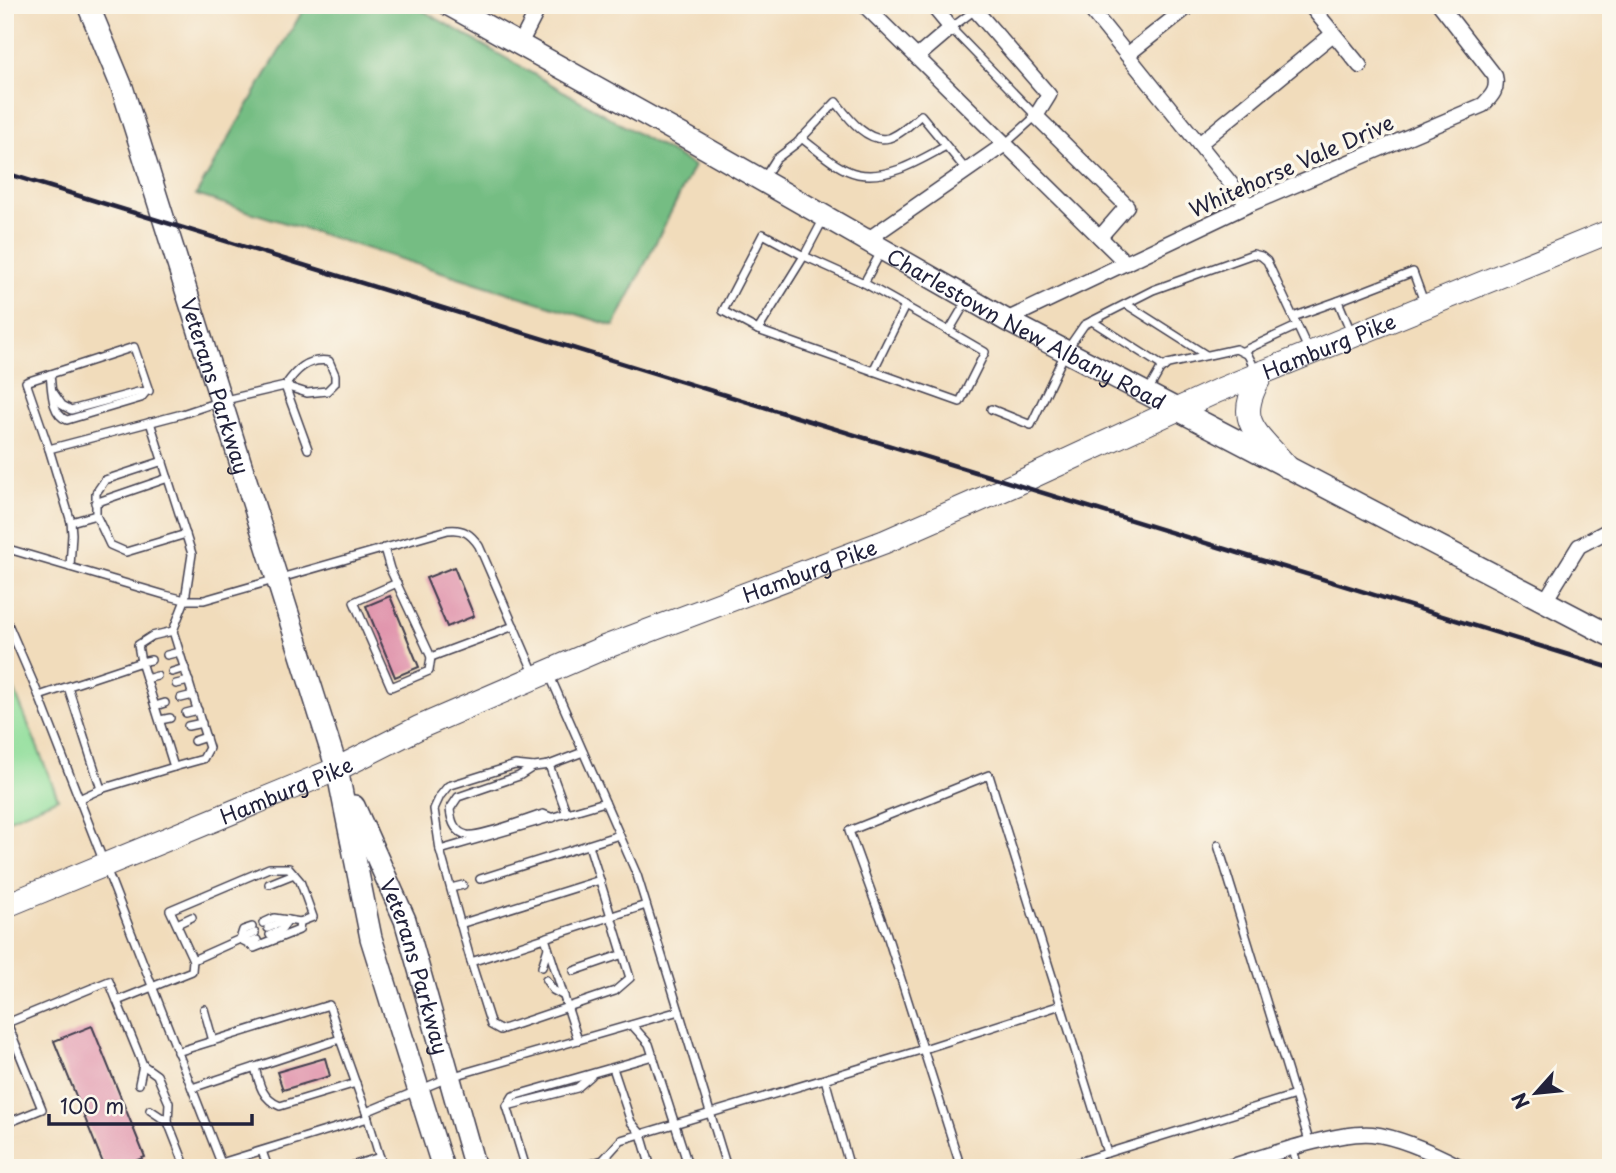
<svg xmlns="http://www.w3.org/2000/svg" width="1616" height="1173" viewBox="0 0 1616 1173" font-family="'Playpen Sans',sans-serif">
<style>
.green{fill:#91de9b;stroke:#5a806b;stroke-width:2}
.forest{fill:#74bd83;stroke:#4b705f;stroke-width:2}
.building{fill:#e093ab}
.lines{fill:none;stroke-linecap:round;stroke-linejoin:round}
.service-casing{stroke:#413e4e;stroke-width:10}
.minor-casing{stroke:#413e4e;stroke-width:17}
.secondary-casing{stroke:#413e4e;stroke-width:24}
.primary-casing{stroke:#413e4e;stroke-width:25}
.service{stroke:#fff;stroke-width:7}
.minor{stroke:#fff;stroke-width:14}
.secondary{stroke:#fff;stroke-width:21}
.primary{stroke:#fff;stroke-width:23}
.rail{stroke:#22223b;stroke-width:4.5}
.labels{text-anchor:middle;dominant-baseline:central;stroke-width:7;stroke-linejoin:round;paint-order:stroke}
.street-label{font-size:21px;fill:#22223b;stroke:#fbf7ec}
</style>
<rect width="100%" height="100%" fill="#fbf7ec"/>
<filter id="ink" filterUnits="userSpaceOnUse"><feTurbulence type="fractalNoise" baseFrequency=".0143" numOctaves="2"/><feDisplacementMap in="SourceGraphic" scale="14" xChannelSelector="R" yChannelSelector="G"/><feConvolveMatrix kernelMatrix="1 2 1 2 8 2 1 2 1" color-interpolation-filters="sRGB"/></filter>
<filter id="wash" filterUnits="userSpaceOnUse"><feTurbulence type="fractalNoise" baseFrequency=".00686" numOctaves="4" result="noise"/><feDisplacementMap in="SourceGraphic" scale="28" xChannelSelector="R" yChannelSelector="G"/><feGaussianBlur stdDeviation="1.57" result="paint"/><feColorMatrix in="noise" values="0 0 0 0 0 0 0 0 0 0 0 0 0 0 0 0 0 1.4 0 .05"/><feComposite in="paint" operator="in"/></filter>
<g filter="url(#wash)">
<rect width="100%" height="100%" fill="#f1dcbb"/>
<!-- green -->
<path class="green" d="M 5,667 L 58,798 L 5,821 Z"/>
<!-- forest -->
<path class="forest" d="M 306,5 L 413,5 L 694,166 L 614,326 L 196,195 Z"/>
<g id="blocks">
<!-- building -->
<g class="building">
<path d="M 454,567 L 474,616 L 447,627 L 426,578 Z"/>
<path d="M 390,596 L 419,667 L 395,677 L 366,606 Z"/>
<path d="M 92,1026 L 145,1157 L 118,1168 L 105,1168 L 54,1041 Z"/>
<path d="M 325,1058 L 330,1076 L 283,1090 L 277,1072 Z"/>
</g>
</g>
</g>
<g filter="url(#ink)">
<use href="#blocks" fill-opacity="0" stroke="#413e4e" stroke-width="2"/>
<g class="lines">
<defs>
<g id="service">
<path d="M 975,10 L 951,28 L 1036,116 L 1005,144"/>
<path d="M 801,138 C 818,150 837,170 858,174 C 889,180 920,160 946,146"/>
<path d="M 764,178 L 776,159 L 797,143 L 836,102 C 847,116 867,144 889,138 C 901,134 912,123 921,115 L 967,171"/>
<path d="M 823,220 L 804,256 L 763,234 L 723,311 L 758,330 L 804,256 L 864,283"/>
<path d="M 881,252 L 864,283 L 949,331 L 966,302"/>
<path d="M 1126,304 L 1206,355"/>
<path d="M 1293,317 L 1338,301"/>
<path d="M 1092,321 L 1164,367"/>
<path d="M 758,330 L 960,402 L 985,352 L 949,331"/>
<path d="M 1351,332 L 1338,301 L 1413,272 L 1424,302"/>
<path d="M 1243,351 L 1297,326"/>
<path d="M 873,371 L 905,306"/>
<path d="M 50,374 C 52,389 51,415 67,420 L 141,398 L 145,393"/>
<path d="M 285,386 L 308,449"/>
<path d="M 1148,391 L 1160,370 L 1168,364 L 1236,349 L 1248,355 L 1256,371"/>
<path d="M 53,392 L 62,405 L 71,410 L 138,392 L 149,391 L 134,347 L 26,382 L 49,449 L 182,414 L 221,401 L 285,386 L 307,393 L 327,391 L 335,383 L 335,375 L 329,361 C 307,358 296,370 285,386"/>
<path d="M 991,409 L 1031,425 L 1066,351 L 1084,325 L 1153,290 L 1253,254 L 1261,256 L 1267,261 L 1308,349"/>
<path d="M 150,422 L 192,554 L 185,600 L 173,631 L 209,748 L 203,759 L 174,767"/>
<path d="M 49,449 L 71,522 L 72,534 L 70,567"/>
<path d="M 163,461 L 105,480 L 96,493 L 96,515 L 110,545 L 126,552 L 186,534"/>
<path d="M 95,503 L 168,478"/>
<path d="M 71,522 L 96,515"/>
<path d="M 5,548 L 165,595 L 185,600 L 204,600 L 448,530 C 463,528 471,534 479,546 L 534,673"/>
<path d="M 384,548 L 390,569 L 431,657 L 514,626"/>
<path d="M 397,583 L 354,602 L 391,687 L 429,671 L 431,657"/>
<path d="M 5,617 L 39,696 L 223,1168"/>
<path d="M 167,655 L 179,652"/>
<path d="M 151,660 L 141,662 L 138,645 L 152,636 L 173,631"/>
<path d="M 172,672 L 185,668"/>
<path d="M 550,676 L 637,875 L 679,1011"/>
<path d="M 146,679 L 157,676"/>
<path d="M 176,684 L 189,681"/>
<path d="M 68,687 L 101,789"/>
<path d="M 39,696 L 141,662 L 174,767 L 101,789 L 79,799"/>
<path d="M 181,698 L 193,695"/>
<path d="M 155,706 L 165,703"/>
<path d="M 186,713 L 198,710"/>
<path d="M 160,720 L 170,718"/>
<path d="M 188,726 L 202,723"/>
<path d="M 194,741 L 206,737"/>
<path d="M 583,752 L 549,765 L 534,767 L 515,765 L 448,786 L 440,796 L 434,809 L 440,850 L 605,802"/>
<path d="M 549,765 L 567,814"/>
<path d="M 533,767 L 519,776 L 458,797 L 450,809 C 451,820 454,832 467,835 C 482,837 527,819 543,814 L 553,818"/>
<path d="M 1218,845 L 1310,1144"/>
<path d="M 440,850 L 471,962 L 646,905"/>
<path d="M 480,879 L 619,835"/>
<path d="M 269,884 L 294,874"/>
<path d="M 451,888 L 463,885"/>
<path d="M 263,923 L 274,918 L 288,920"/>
<path d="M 177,924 L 192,917"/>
<path d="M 460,924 L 600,880"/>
<path d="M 268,928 L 287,920"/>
<path d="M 545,938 L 578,1040"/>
<path d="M 240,939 L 243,930 L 252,927"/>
<path d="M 240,939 L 255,933"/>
<path d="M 248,943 L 254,948 L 299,930 L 300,922"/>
<path d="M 193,960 L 240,939 L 248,943 L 257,940"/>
<path d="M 471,962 L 491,1025 L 500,1030 L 615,991 L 630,978 L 589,845"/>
<path d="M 542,967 L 548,948"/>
<path d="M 574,971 L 623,954"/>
<path d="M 546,980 L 553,990 L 564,996"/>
<path d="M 204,1009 L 213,1041"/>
<path d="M 5,1018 L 42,1109 L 5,1124"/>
<path d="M 7,1023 L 109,981 L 117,1001"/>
<path d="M 632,1025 L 649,1044 L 689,1168"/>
<path d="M 177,1052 L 329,1005 L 340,1039"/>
<path d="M 255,1067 C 259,1084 262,1099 280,1106 L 356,1083"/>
<path d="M 613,1068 L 631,1122 L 641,1134 L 651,1168"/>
<path d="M 825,1079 L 850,1168"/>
<path d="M 139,1084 L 143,1065"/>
<path d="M 192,1088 L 340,1039 L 366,1112"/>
<path d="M 507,1106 L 577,1088 L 591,1076"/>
<path d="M 150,1110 L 168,1122"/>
<path d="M 5,1112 L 9,1122"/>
<path d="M 1293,1149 L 1298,1168"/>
<path d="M 262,1151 L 268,1168"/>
<path d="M 1107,1153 L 1295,1095"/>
<path d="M 221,1163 L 368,1118"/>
<path d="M 186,1168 L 168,1122 L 169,1103 L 157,1075 L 143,1065 L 117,1001 L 192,971 L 193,960 L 170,910 L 269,868 L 289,868 L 300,881 L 313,917 L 300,922 L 288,920 L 280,931 L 270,935"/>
<path d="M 345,1168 L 380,1157"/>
<path d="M 383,1168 L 366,1112 L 450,1077 L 679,1011 L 727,1168"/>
<path d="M 526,1168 L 507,1106 L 513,1096 L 653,1056"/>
<path d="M 577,1168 L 603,1160 L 621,1140 L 924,1049 L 1061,1005 L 1107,1153 L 1060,1168"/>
<path d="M 961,1168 L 887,935 L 849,831 L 989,775 L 1061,1005"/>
</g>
<g id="minor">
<path d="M 864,5 L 1126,263"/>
<path d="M 971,5 L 1049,95 L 1036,116 L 1127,206 L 1100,237"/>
<path d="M 1087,5 L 1248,205"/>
<path d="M 1310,5 L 1360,66"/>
<path d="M 520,44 L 540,5"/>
<path d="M 1127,55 L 1190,5"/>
<path d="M 917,57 L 951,28 L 932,5"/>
<path d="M 1199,144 L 1333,34"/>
<path d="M 867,240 L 1005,144"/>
<path d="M 1006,320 L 1248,205 L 1483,105 C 1493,95 1498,89 1495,76 L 1440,5"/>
<path d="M 1545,601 L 1579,546 L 1611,529"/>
<path d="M 1226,1168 C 1263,1157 1336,1131 1372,1134 C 1400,1137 1438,1155 1463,1168"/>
</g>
<g id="secondary">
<path id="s1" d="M 88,5 L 122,87 L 337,769 L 371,938 L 443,1168"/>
<path id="s2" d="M 449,5 L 693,141 L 1006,320 L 1611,636"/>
<path id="s3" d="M 354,806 L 405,920 L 475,1168"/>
</g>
<g id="primary">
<path d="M 1263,372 C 1233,421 1254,429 1286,466"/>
<path id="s4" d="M 5,906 L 337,769 L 420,727 L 603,648 L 884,542 L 1016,484 L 1217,391 L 1611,231"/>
</g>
</defs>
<!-- service casing -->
<use href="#service" class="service-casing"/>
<!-- minor casing -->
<use href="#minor" class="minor-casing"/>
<!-- secondary casing -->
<use href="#secondary" class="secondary-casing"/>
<!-- primary casing -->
<use href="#primary" class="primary-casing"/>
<!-- service -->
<use href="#service" class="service"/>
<!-- minor -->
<use href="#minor" class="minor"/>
<!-- secondary -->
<use href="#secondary" class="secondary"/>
<!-- primary -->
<use href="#primary" class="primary"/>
<!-- rail -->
<path class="rail" d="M 5,173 L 1611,668"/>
</g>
</g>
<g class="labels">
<!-- street labels -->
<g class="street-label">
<text transform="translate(1291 165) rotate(-24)">Whitehorse Vale Drive</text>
<text stroke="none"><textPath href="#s2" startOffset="662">Charlestown New Albany Road</textPath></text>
<text stroke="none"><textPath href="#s4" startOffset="1438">Hamburg Pike</textPath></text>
<text stroke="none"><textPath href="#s1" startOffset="402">Veterans Parkway</textPath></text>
<text stroke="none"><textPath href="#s4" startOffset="872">Hamburg Pike</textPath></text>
<text stroke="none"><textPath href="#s4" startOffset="304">Hamburg Pike</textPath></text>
<text stroke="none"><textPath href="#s3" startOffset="172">Veterans Parkway</textPath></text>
</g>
</g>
<!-- margin -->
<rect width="1616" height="1173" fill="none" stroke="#fbf7ec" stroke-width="28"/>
<!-- north arrow -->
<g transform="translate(1536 1093) rotate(243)" stroke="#fbf7ec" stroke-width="5" paint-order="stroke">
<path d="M0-5L12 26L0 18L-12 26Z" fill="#22223b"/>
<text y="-10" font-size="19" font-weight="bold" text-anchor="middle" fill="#22223b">N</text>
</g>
<!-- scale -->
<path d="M49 1114v10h203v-10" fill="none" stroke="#22223b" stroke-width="3.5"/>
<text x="60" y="1114" font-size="21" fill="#22223b" stroke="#fbf7ec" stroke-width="5" paint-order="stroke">100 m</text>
</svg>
